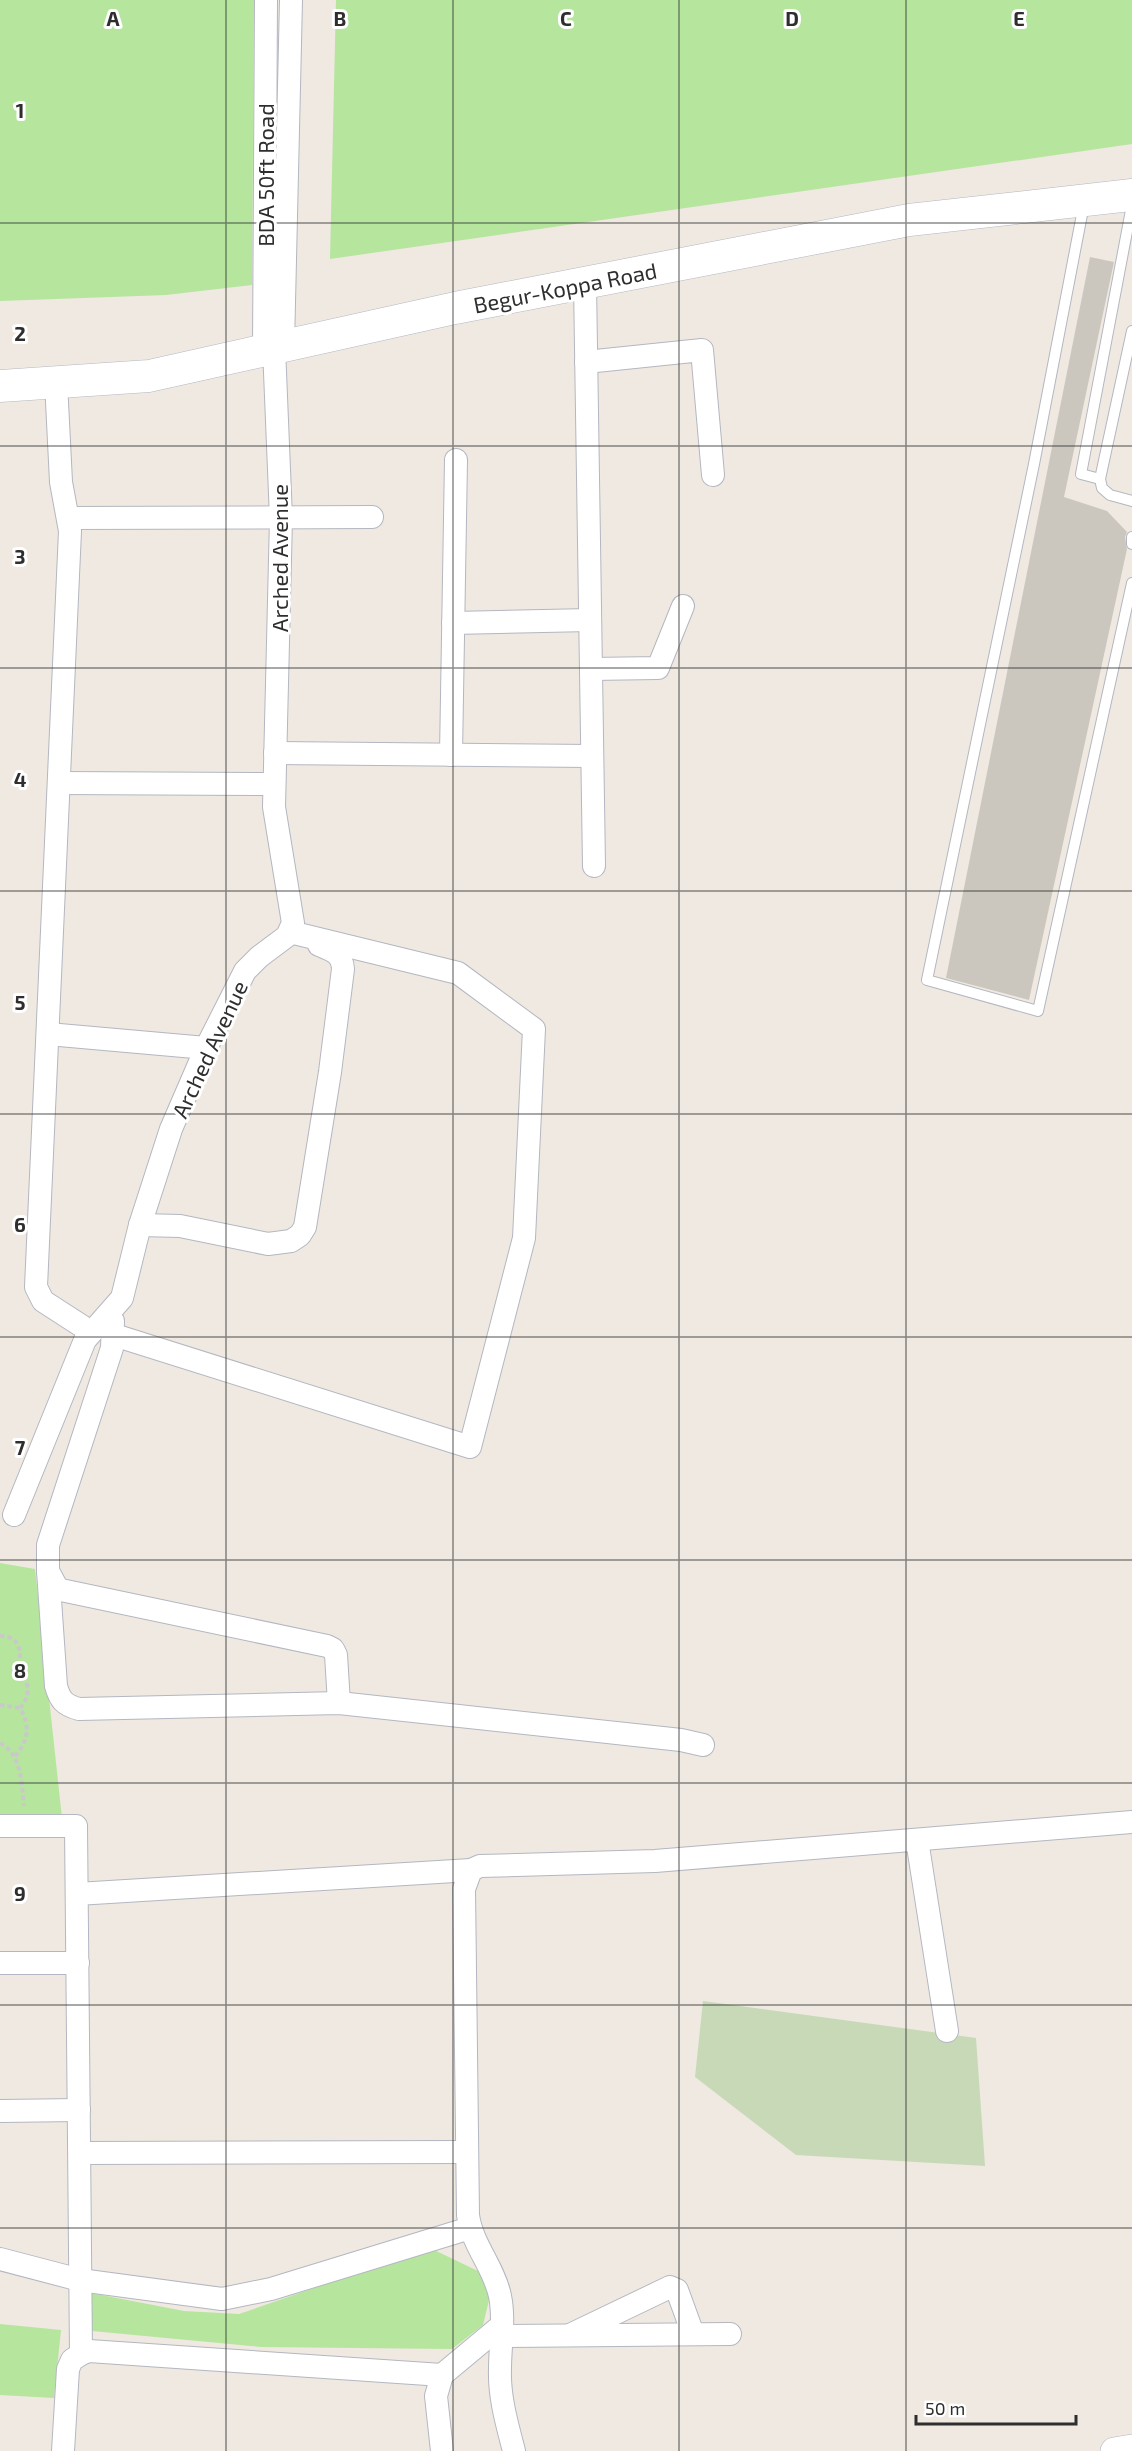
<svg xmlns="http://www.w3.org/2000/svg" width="1132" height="2451" viewBox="0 0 1132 2451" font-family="'Exo 2',sans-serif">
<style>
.green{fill:#b6e59e}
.cemetery{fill:#c8d9b8}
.building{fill:#cbc7bf}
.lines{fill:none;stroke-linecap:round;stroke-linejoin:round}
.service-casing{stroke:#b4b7c1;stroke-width:12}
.minor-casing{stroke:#b4b7c1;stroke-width:24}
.tertiary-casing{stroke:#b4b7c1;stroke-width:28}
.secondary-casing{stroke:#b4b7c1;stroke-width:33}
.path{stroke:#c9c9c9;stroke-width:4;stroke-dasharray:4.5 3;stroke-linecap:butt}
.service{stroke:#fff;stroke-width:10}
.minor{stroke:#fff;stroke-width:22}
.tertiary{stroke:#fff;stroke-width:27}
.secondary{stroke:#fff;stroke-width:32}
.grid{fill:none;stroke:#2e2e2e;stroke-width:1.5;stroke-opacity:0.55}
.labels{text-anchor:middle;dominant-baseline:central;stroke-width:6;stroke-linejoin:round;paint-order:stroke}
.street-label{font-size:22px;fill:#2e2e2e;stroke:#fff}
.grid-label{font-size:20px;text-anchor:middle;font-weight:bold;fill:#2e2e2e;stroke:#fff;stroke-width:6;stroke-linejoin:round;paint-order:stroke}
</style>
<rect width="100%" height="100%" fill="#efe9e1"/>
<!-- green -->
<g class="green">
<path d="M 0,0 L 254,0 L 252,285 L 166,295 L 0,301 Z"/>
<path d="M 336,0 L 1132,0 L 1132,144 L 330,259 Z"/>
<path d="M 0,1563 L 35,1569 L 62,1818 L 0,1818 Z"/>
<path d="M 430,2248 L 480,2272 L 491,2292 L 483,2325 L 452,2349 L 261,2347 L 92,2331 L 91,2293 L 184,2311 L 239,2314 Z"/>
<path d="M 0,2324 L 61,2330 L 54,2398 L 0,2395 Z"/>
</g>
<!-- cemetery -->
<path class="cemetery" d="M 703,2001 L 976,2038 L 985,2166 L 796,2155 L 695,2077 Z"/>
<!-- building -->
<path class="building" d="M 1090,257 L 1114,262 L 1064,497 L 1107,511 L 1127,532 L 1125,537 L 1127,549 L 1029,1000 L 946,978 Z"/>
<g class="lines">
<defs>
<g id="service">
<path d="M 1084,204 L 1034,464 L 927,980 L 1038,1011 L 1132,583"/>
<path d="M 1132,331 L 1100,479 L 1102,488 L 1110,495 L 1132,501"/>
<path d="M 1100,479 L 1081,474 L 1132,205"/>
<path d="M 1132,537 L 1132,544"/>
</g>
<g id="minor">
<path d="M 585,283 L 594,866"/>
<path d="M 283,346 L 291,0"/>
<path d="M 264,351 L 266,0"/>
<path d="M 586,362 L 702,350 L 713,475"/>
<path d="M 56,382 L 61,482 L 70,531 L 36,1287 L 43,1301 L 91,1332"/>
<path d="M 68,518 L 372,517"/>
<path d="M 453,623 L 590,620"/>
<path d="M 591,669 L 658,668 L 683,606"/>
<path d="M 275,753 L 592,756"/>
<path d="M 451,755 L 456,460"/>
<path d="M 59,783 L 273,784"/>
<path d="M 48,1034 L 206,1048"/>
<path d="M 140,1225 L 180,1226 L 268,1244 L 291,1241 L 300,1235 L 305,1227 L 330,1072 L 343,969 C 342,953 333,951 319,945"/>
<path d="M 113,1321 L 112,1348 L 48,1545 L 48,1571 L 56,1686 C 60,1700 64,1705 79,1709 L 339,1703 L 681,1740 L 703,1745"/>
<path d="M 114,1335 L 470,1447 L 524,1238 L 534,1029 L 458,973 L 290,932"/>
<path d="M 14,1515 L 85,1340 L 122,1298 L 140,1225 L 171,1129 L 206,1048 L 245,971 L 259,957 L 287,936 L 293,923 L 274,807 L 281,518 L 274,348"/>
<path d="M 48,1571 L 56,1586 L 61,1590 L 327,1646 L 333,1649 L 336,1655 L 339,1703"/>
<path d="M 0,1826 L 76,1826 L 81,2354 L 72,2360 L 68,2369 L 63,2451"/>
<path d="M 917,1840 L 947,2031"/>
<path d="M 77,1894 L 471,1870"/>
<path d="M 0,1963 L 78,1963"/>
<path d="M 0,2111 L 79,2110"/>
<path d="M 80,2153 L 467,2152"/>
<path d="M 0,2259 L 80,2280 L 222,2299 L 271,2289 L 470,2228"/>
<path d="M 572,2334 L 670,2287 L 677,2290 L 693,2334"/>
<path d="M 501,2336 L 730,2334"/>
<path d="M 81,2354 L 89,2351 L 442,2375"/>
<path d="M 442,2451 L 436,2396 L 442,2375 L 502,2325"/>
<path d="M 514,2451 C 507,2424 499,2397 500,2369 C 500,2345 505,2320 500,2296 C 494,2267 472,2245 468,2215 L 464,1889 L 471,1870 L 480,1866 L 655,1861 L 1132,1822"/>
</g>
<path id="tertiary" d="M 1114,2451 L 1132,2448"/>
<path id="secondary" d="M 0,386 L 149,376 L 455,308 L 909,220 L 1132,195"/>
</defs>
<!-- service casing -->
<use href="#service" class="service-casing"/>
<!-- minor casing -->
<use href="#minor" class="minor-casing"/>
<!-- tertiary casing -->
<use href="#tertiary" class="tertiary-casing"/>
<!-- secondary casing -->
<use href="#secondary" class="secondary-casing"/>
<!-- path -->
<g class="path">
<path d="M 0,1636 C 15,1636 21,1645 20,1659 L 13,1670 C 30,1677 32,1694 20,1708 C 30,1725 29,1741 15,1756"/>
<path d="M 0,1705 L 20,1708"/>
<path d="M 0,1743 C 23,1756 21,1783 24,1806"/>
</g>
<!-- service -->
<use href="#service" class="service"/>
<!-- minor -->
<use href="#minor" class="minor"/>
<!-- tertiary -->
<use href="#tertiary" class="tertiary"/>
<!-- secondary -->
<use href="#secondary" class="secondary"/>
</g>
<!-- grid -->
<path class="grid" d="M 226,0 L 226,2451M 453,0 L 453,2451M 679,0 L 679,2451M 906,0 L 906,2451M 0,223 L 1132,223M 0,446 L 1132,446M 0,668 L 1132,668M 0,891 L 1132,891M 0,1114 L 1132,1114M 0,1337 L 1132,1337M 0,1560 L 1132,1560M 0,1783 L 1132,1783M 0,2005 L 1132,2005M 0,2228 L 1132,2228"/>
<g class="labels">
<!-- street labels -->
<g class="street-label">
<text transform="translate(265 175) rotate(-90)">BDA 50ft Road</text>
<text transform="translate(565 287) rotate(-11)">Begur-Koppa Road</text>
<text transform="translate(279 558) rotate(-90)">Arched Avenue</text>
<text transform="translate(209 1049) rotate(-65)">Arched Avenue</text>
</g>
</g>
<g class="grid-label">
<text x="113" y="26">A</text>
<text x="340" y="26">B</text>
<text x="566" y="26">C</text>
<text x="792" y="26">D</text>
<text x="1019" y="26">E</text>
<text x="20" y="118">1</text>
<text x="20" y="341">2</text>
<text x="20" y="564">3</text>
<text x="20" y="787">4</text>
<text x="20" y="1010">5</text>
<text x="20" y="1232">6</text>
<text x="20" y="1455">7</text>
<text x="20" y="1678">8</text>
<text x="20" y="1901">9</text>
</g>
<!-- scale -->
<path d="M916 2415v9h160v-9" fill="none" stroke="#2e2e2e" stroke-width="3"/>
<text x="925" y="2415" font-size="18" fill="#2e2e2e" stroke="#ffffff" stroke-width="4.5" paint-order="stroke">50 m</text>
</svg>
